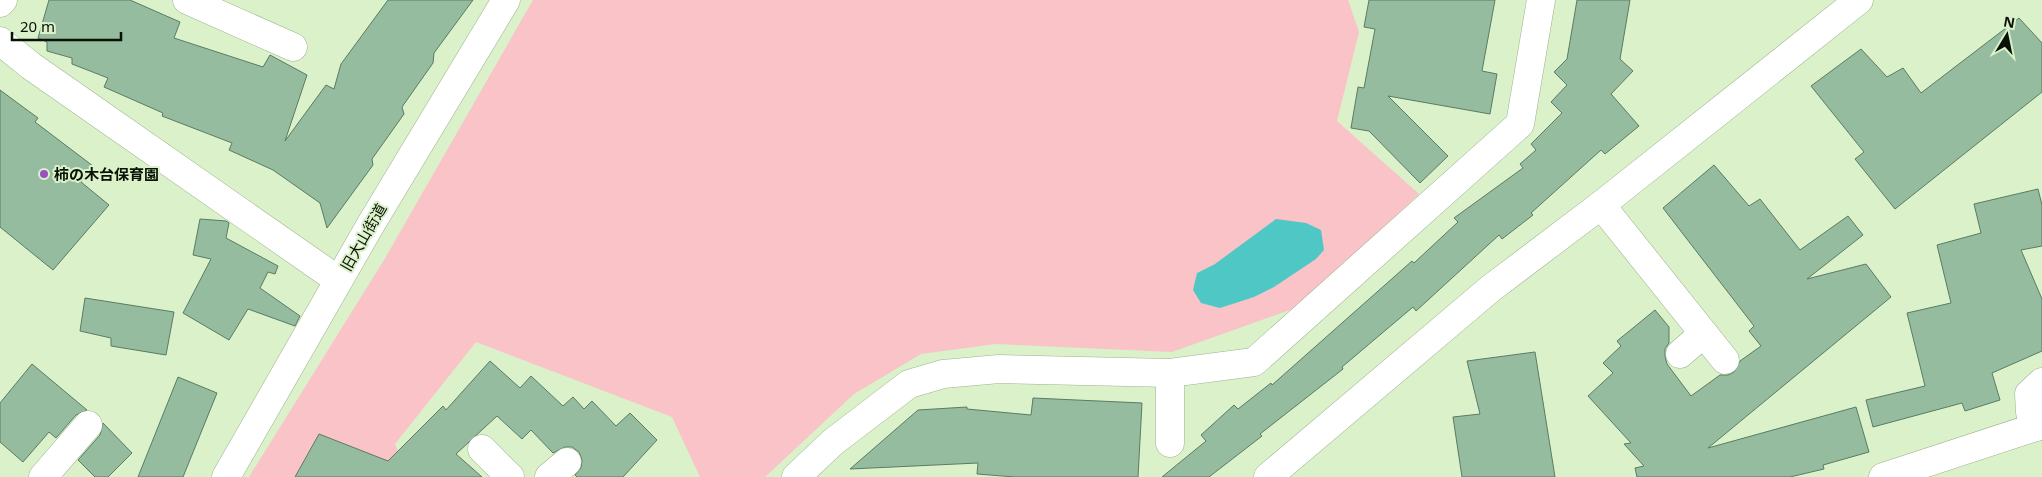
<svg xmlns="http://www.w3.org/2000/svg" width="2042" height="477" viewBox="0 0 2042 477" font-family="'Noto Sans','Noto Sans JP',sans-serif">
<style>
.green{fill:#f9c3c7;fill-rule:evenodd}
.water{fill:#4fc7c5}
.building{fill:#96bca0;stroke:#597c62}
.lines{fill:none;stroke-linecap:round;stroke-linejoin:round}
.minor-casing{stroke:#9db38f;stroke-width:29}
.minor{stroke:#fff;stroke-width:28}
.poi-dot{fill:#9b4fc0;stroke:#daf1ca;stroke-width:2}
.labels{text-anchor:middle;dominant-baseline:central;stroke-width:4;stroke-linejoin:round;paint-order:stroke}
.poi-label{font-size:15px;font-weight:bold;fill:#0a1105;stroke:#daf1ca;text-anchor:start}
.street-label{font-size:15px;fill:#0a1105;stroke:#daf1ca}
</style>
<rect width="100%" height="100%" fill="#daf1ca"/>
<!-- green -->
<path class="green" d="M 533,0 L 1348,0 L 1359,32 L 1337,121 L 1419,194 L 1298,307 L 1172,352 L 996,344 L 921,354 L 854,394 L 765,477 L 700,477 L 672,417 L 476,342 L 395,444 L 407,477 L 249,477 L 384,260 ZM 1215,264 L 1229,305 L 1220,308 L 1197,273 Z"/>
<!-- water -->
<path class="water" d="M 1276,219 L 1306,223 L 1321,230 L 1324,250 L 1316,259 L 1274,287 L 1254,297 L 1220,308 L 1201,303 L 1193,290 L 1197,273 L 1215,264 Z"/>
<!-- building -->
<g class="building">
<path d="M 49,0 L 130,0 L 180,22 L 174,38 L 263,67 L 270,55 L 307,75 L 285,141 L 326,85 L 334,89 L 341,64 L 388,0 L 473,0 L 434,53 L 433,63 L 402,107 L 404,114 L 372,159 L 373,165 L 327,228 L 320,203 L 273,170 L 229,150 L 232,143 L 162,116 L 163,113 L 104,87 L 108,78 L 72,64 L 72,58 L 47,51 L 47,42 L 38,38 Z"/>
<path d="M 1369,0 L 1495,0 L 1482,71 L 1497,74 L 1490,114 L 1388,96 L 1448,156 L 1420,183 L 1369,131 L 1351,128 L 1358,87 L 1364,88 L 1375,29 L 1364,27 Z"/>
<path d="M 1577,0 L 1630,0 L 1620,59 L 1633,71 L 1611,94 L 1639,126 L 1605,154 L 1601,150 L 1531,213 L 1533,215 L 1502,239 L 1499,235 L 1416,311 L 1413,307 L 1342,367 L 1343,369 L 1260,434 L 1262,436 L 1209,477 L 1162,477 L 1206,441 L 1201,435 L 1234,405 L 1238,409 L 1271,383 L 1272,385 L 1412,261 L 1414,263 L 1458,222 L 1454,218 L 1523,168 L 1520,164 L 1536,150 L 1531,144 L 1562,113 L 1551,102 L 1567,85 L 1554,72 L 1567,59 Z"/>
<path d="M 2019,18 L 2042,43 L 2042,92 L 1895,209 L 1855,159 L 1864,152 L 1811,86 L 1861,49 L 1887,77 L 1903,68 L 1921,93 Z"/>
<path d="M 0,90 L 38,118 L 35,122 L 93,166 L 81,182 L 109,205 L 53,270 L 0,227 Z"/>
<path d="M 1714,165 L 1749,206 L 1760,199 L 1800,250 L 1848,216 L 1863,235 L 1807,279 L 1866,264 L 1891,297 L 1708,448 L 1856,407 L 1869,452 L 1823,465 L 1824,469 L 1790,477 L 1637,477 L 1635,468 L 1644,466 L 1624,444 L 1631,443 L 1588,396 L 1613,373 L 1603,363 L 1621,346 L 1617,341 L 1655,310 L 1669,327 L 1669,343 L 1665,349 L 1665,356 L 1667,364 L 1691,396 L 1720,375 L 1728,375 L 1734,372 L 1740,361 L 1761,346 L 1749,331 L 1754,326 L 1663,208 Z"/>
<path d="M 2038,189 L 2042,205 L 2042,246 L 2021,250 L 2042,299 L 2042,351 L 1992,373 L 2000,400 L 1965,411 L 1962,403 L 1873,427 L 1866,400 L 1925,386 L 1907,313 L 1951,303 L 1937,245 L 1981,233 L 1974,204 Z"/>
<path d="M 200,219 L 226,221 L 229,223 L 226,238 L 278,266 L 275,274 L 268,272 L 260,288 L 300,316 L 295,326 L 248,309 L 229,340 L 183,313 L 211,259 L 193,255 Z"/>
<path d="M 85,298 L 174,312 L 166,355 L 111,346 L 111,338 L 80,331 Z"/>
<path d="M 1535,352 L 1555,477 L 1462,477 L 1453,417 L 1480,414 L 1467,361 Z"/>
<path d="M 490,361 L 520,388 L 531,376 L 563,406 L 573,397 L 584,409 L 592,401 L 616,426 L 630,413 L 657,440 L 623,477 L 577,477 L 575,475 L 581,468 L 582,460 L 579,452 L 572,447 L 565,447 L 553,453 L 531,430 L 522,439 L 497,416 L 456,454 L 482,477 L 295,477 L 319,434 L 388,461 L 443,406 L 446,410 Z"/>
<path d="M 32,364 L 87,410 L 76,415 L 56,438 L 49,432 L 23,462 L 0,442 L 0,403 Z"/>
<path d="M 178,377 L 217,393 L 183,477 L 138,477 Z"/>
<path d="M 1033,398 L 1142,403 L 1138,477 L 1015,477 L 977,474 L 978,463 L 850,469 L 918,410 L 967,407 L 967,409 L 1031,415 Z"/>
<path d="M 103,423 L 132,453 L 108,477 L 95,477 L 78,460 L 100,435 Z"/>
</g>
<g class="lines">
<defs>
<g id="minor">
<path d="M 187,0 L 293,47"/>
<path d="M 0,3 L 3,0"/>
<path d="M 0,41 L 31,66 L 338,280"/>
<path d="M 1601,205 L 1725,360"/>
<path d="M 1680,354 L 1703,334"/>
<path d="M 1170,373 L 1170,443"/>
<path d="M 2036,427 L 2030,412 L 2029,394 L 2042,382"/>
<path d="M 482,449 L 510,477"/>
<path d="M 43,477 L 88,425"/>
<path d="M 226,477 L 371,224 L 506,0"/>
<path d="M 549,477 L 567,462"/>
<path d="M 796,477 L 833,442 L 909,384 L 943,374 L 999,369 L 1170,373 L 1254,362 L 1520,124 L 1541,0"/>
<path d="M 1268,477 L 1490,289 L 1601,205 L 1859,0"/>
<path d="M 1883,477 L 2042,425"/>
</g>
</defs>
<!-- minor casing -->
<use href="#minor" class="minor-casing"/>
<!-- minor -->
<use href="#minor" class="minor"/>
</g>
<!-- markers -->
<circle class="poi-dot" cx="44" cy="174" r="5"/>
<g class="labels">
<!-- poi labels -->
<g class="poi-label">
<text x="54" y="174">柿の木台保育園</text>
</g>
<!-- street labels -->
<g class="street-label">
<text transform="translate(363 237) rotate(-60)">旧大山街道</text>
</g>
</g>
<!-- north arrow -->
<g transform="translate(2007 35) rotate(10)" stroke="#daf1ca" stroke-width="4" paint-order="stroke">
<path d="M0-4L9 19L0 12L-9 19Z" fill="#0a1105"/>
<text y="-8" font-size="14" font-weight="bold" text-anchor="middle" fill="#0a1105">N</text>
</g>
<!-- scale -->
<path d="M12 32v8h109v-8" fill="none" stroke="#0a1105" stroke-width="2.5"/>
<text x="20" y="32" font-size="15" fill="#0a1105" stroke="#daf1ca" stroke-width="4" paint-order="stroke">20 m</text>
</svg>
